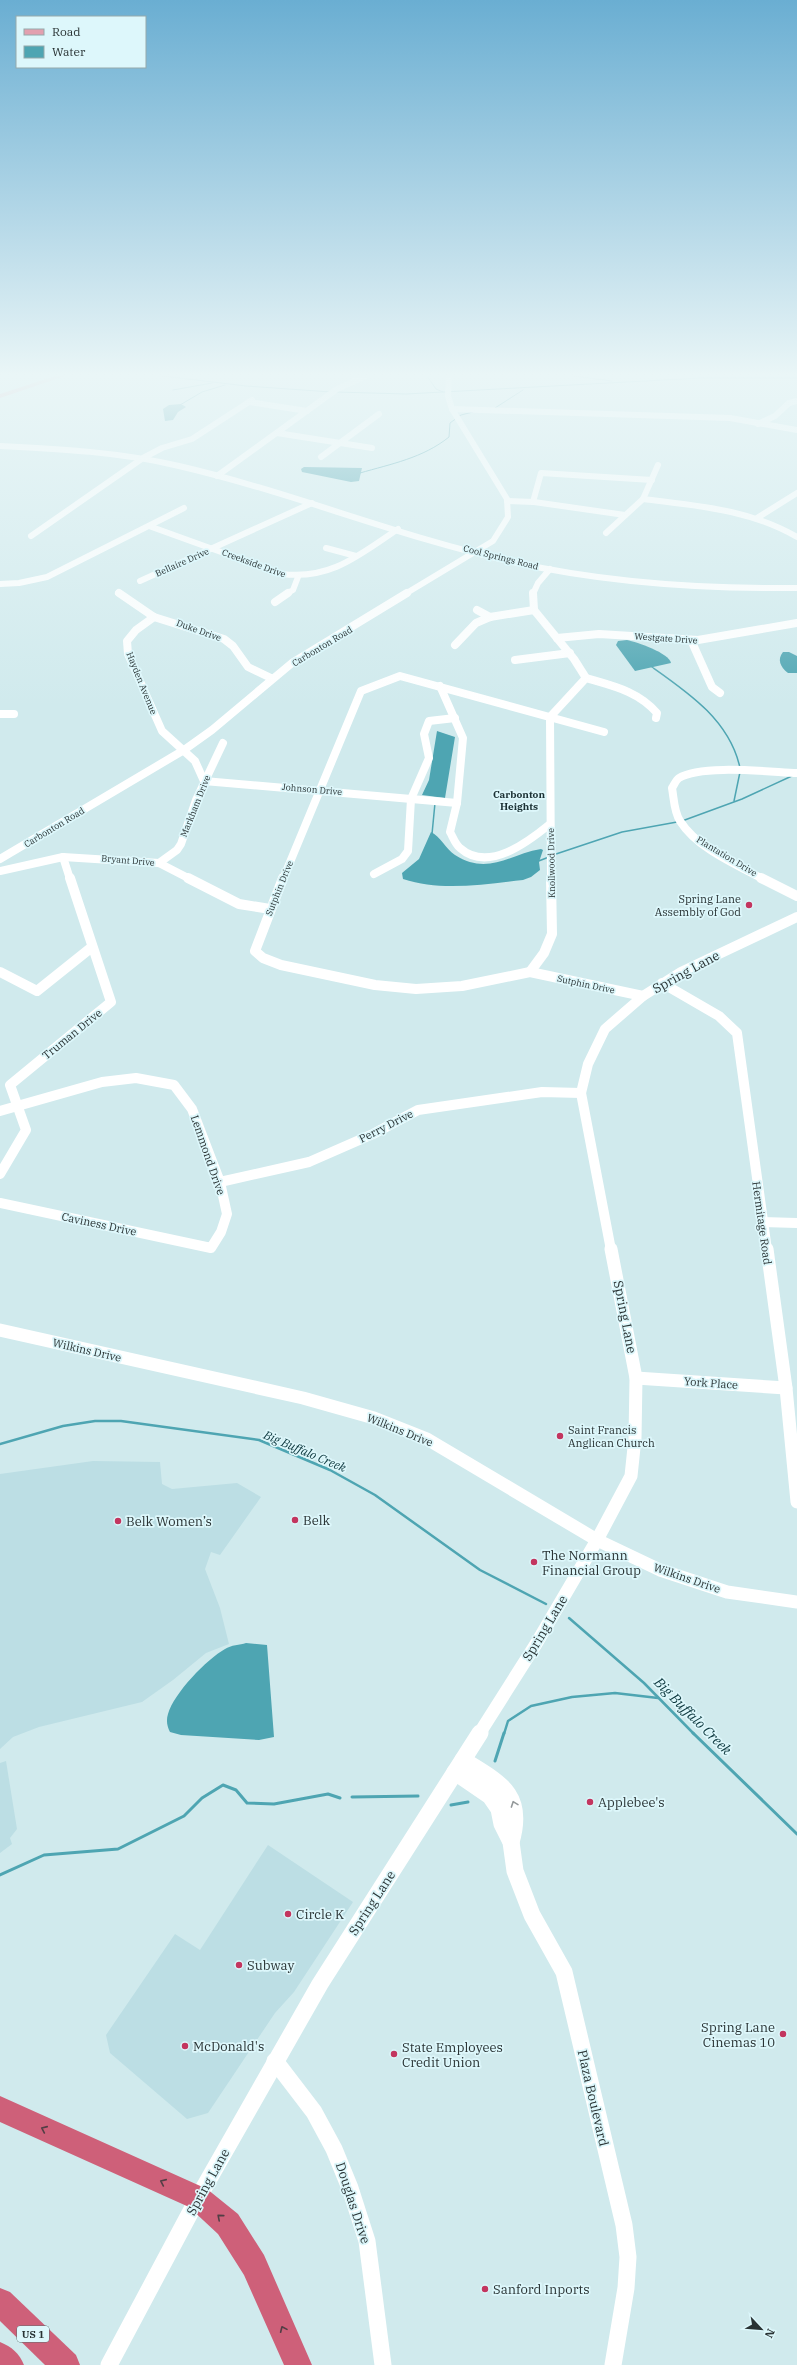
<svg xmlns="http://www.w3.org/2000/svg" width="797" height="2365" viewBox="0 0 797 2365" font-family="'IBM Plex Serif',serif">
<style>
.built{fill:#bcdee4}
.water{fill:#4ea5b2}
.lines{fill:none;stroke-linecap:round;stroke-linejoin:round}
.stream-far3{stroke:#4ea5b2;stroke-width:1}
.stream-far2{stroke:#4ea5b2;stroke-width:1.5}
.stream-far1{stroke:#4ea5b2;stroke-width:2.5}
.stream{stroke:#4ea5b2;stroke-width:3}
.minor-far4{stroke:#fff;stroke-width:6}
.minor-far3{stroke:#fff;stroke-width:8}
.minor-far2{stroke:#fff;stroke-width:10}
.minor-far1{stroke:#fff;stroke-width:13}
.minor{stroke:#fff;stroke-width:17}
.major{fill:#e2a0af;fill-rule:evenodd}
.highway{fill:#ce6079;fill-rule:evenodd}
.oneway{stroke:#94999a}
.oneway2{stroke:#523e45}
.poi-dot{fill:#c3355f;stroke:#ddf7fb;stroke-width:1.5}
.labels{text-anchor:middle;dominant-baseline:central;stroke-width:3.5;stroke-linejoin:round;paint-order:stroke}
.far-street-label{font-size:9px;fill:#293334;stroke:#ddf7fb}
.far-neighbourhood-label{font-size:10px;font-weight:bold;fill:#1b3033;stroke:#ddf7fb}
.shield{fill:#ddf7fb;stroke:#5f6e70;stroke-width:1}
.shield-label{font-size:10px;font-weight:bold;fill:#293334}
.poi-label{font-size:11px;fill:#293334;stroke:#ddf7fb;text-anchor:end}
.street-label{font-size:11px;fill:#293334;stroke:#ddf7fb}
.water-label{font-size:12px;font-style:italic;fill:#0b363c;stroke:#ddf7fb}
.near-street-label{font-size:13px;fill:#293334;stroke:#ddf7fb}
.near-poi-label{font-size:13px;fill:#293334;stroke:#ddf7fb;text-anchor:start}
.near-water-label{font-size:14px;font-style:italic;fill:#0b363c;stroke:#ddf7fb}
</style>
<rect width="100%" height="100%" fill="#d0eaed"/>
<!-- built -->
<g class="built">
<path d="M 93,1461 L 160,1462 L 162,1484 L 172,1489 L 237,1483 L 261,1497 L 220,1555 L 211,1552 L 205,1569 L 220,1608 L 229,1644 L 206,1653 L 173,1680 L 142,1702 L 39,1727 L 13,1737 L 0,1749 L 0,1474 Z"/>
<path d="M 6,1761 L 17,1829 L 10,1838 L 12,1844 L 0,1853 L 0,1763 Z"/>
<path d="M 268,1845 L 353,1902 L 294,1992 L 275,2013 L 208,2113 L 187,2119 L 110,2053 L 106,2035 L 175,1934 L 200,1950 Z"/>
</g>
<!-- water -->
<g class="water">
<path d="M 181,404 L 186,407 L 178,412 L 173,420 L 165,421 L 163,409 L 169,405 Z"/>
<path d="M 304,467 L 362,468 L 359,481 L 351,482 L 302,472 L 301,469 Z"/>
<path d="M 627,640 C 637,642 669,653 671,663 L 635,671 L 616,645 L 618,641 Z"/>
<path d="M 783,652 L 789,652 L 797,656 L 797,673 L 788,673 C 780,667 777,659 783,652 Z"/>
<path d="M 437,731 L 455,737 L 445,798 L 422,795 L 429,780 Z"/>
<path d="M 431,832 C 440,836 446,849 455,855 C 488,876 510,854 541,849 L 543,850 L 539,862 L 540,870 L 531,877 L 523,880 C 483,884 442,892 403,879 L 402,873 L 419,859 Z"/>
<path d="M 246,1643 L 267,1645 L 274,1737 L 259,1740 L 181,1735 L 170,1732 C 167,1726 166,1720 168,1714 C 174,1693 207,1659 225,1649 C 231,1645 240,1645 246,1643 Z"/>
</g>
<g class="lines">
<!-- stream-far3 -->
<g class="stream-far3">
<path d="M 163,376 L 246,386 L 331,392"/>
<path d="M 427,376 L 436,389 L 443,392"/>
<path d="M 573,376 L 612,381"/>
<path d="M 173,390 L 212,383"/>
<path d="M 336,392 L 406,394 L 700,378 L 797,378"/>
<path d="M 180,405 L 202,392 L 225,385"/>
<path d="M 495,408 L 523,390"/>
<path d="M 360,473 C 391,464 423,458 449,437 L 450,423 L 461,415 L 473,412"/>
</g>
<!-- stream-far2 -->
<g class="stream-far2">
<path d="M 652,667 C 689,693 730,721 740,768"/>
<path d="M 734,801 L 740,772"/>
<path d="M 682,821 L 742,799 L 794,775"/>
<path d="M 432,834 L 435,803"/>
<path d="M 553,855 L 622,832 L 677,822"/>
<path d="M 536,862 L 549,857"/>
</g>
<!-- stream-far1 -->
<g class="stream-far1">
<path d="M 0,1444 L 63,1426 L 95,1421 L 121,1421 L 259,1440 L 330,1470 L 375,1495 L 480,1570 L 546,1604"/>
<path d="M 569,1618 L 644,1683 L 694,1734"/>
<path d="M 504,1734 L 508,1721 L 531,1706 L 572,1697 L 615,1693 L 658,1698"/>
</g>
<!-- stream -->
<g class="stream">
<path d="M 693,1733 L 797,1834"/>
<path d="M 495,1761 L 504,1733"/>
<path d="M 352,1797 L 418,1796"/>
<path d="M 451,1805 L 468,1802"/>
<path d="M 0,1875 L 44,1855 L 118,1849 L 184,1816 L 202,1798 L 223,1785 L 236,1790 L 247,1803 L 274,1804 L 328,1794 L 340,1798"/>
</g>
<!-- minor-far4 -->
<g class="minor-far4">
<path d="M 249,402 L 307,411"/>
<path d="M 452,409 L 730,418 L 797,430"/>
<path d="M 758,424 L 775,416 L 789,403 L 797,401"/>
<path d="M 277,433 L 372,448"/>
<path d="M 0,446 C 60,449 120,452 179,466 C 291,492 399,537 513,562 C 606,583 702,589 797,588"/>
<path d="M 321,457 L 379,414"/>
<path d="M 217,476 L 337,389 L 366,376"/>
<path d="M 643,499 C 697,506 749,509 797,537"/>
<path d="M 507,501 L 534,502 L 625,515"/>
<path d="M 533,502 L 541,473 L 652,480"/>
<path d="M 757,518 L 797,493"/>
<path d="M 149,526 L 282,574 C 331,580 359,555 398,529"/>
<path d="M 606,533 L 643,499 L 658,465"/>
<path d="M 31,536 L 143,458 L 162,448 L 192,439 L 252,400"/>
<path d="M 326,548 L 356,556"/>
<path d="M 140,581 L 312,503"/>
<path d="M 0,584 L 19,583 L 47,577 L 184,508"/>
<path d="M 118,593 L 120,594"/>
<path d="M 286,594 L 293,590 L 298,577"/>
<path d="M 405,594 L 493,541 L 508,517 L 507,499 L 452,409 L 448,396 L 449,376"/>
<path d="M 533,594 L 538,583 L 550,569"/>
</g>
<!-- minor-far3 -->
<g class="minor-far3">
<path d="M 119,593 L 154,617 L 224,639 L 233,646 L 248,667 L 271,678"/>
<path d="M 533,593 L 534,610 L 574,659 L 586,678 L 550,717 L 551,879"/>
<path d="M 275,602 L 288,593"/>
<path d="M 477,610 L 490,617"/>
<path d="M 154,617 L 136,630 L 127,641 L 128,654 L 162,731 L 195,761 L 204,781 L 457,803"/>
<path d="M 557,638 L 599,634 L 698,640 L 797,623"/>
<path d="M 691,640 L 712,687 L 720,693"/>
<path d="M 455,645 L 476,623 L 490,617 L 534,610"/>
<path d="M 515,660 L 570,653"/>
<path d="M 586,678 C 613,686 638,691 657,713 L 656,718"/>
<path d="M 440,686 L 463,738 L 457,803 L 450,832 C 453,837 455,844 460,848 C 488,873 528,842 550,824"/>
<path d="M 0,714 L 14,714"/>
<path d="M 63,857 L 70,879"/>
<path d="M 0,859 L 184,750 L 212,730 L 292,663 L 407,593"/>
<path d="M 159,863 L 177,850 L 181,844 L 196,800 L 223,743"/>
<path d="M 0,871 L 63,857 L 159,863 L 190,879"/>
<path d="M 374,874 L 402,859 L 408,851 L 411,799 L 429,758 L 424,734 L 429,721 L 455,718"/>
<path d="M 283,879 L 361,691 L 400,676 L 604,732"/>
<path d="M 763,879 C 735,864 697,848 680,821 C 674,812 674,799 672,788 C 674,785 676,780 679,778 C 701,764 770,772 797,773"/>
</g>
<!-- minor-far2 -->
<g class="minor-far2">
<path d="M 188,878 L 239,904 L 270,909"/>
<path d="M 283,878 L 255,951 L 263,958 L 281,965 L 375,985 L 416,989 L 462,986 L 530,972 L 643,996"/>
<path d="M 761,878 L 797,896"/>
<path d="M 0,972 L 37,991 L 92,947"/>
<path d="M 530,972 L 544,953 L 552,934 L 551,878"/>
<path d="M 662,983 L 719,1016 L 737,1033 L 767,1250"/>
<path d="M 0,1111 L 102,1082 L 136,1078 L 174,1085 L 192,1109 L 220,1182 L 227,1214 L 221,1232 L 211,1248 L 0,1203"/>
<path d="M 0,1174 L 26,1130 L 10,1085 L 111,1002 L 70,878"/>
<path d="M 220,1182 L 309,1162 L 373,1134 L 418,1110 L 542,1092 L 581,1093"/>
<path d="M 762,1222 L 797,1223"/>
<path d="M 611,1250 L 581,1093 L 588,1064 L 605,1029 L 643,996 L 681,972 L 797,917"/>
</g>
<!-- minor-far1 -->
<g class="minor-far1">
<path d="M 767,1249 L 786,1388 L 797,1502"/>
<path d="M 0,1330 L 303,1398 L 374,1418 L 427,1439 L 597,1540 L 660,1570 L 727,1592 L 797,1602"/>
<path d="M 636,1378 L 786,1388"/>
<path d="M 479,1734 L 536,1644 L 597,1540 L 631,1476 L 635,1438 L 636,1378 L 611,1249"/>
</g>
<!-- minor -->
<g class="minor">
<path d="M 463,1760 C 500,1783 525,1794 511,1842"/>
<path d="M 455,1772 L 490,1796 L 499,1809 L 502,1824 L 511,1842 L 515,1871 L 532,1915 L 564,1972 L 624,2225 L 628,2257 L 626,2288 L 613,2365"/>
<path d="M 275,2061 L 314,2112 L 334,2149 L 350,2188 L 367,2241 L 383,2365"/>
<path d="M 109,2365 L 198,2198 L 320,1984 L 480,1733"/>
</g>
<!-- major -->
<path class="major" d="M 55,376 L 65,376 L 0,398 L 0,394 Z"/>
<!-- highway -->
<g class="highway">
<path d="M 0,2096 L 207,2189 L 238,2214 L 264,2255 L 312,2365 L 284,2365 L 244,2275 L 218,2234 L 189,2207 L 0,2122 Z"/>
<path d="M 0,2288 L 10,2292 L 76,2355 L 80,2365 L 45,2365 L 0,2321 Z"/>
<path d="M 0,2342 C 12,2347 19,2353 24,2365 L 0,2365 Z"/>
</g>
</g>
<!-- one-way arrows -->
<defs><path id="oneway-chevron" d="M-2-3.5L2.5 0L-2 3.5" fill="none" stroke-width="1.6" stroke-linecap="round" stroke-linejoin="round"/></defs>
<use class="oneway" href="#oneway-chevron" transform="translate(514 1804) rotate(-110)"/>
<g class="oneway2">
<use href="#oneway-chevron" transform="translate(44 2129) rotate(-156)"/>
<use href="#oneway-chevron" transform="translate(163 2182) rotate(-156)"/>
<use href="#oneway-chevron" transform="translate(220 2217) rotate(-139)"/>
<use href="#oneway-chevron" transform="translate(283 2329) rotate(-114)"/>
</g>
<!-- sky -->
<linearGradient id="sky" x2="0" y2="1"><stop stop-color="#6aaed2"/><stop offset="0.53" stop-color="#eaf6f7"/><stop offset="1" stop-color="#eaf6f7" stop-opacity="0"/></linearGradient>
<rect width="797" height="707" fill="url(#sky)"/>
<!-- markers -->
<g class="poi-dot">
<circle cx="749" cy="905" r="4"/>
<circle cx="560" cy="1436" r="4"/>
<circle cx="295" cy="1520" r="4"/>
<circle cx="118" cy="1521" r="4"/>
<circle cx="534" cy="1562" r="4"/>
<circle cx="590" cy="1802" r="4"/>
<circle cx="288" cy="1914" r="4"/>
<circle cx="239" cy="1965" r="4"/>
<circle cx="783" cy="2034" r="4"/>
<circle cx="185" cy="2046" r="4"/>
<circle cx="394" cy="2054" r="4"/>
<circle cx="485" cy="2289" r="4"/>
</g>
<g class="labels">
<!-- far-street labels -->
<g class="far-street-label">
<text transform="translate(501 557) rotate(14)">Cool Springs Road</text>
<text transform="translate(182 562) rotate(-24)">Bellaire Drive</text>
<text transform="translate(254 563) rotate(20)">Creekside Drive</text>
<text transform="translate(199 630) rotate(20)">Duke Drive</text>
<text transform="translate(666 638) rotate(4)">Westgate Drive</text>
<text transform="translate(322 646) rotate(-31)">Carbonton Road</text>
<text transform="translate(142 683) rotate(68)">Hayden Avenue</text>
<text transform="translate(312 789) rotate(5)">Johnson Drive</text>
<text transform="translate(195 806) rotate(-68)">Markham Drive</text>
<text transform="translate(54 827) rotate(-31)">Carbonton Road</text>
<text transform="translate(727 856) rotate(31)">Plantation Drive</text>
<text transform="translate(128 860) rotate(5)">Bryant Drive</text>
<text transform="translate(551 863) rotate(-91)">Knollwood Drive</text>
<text transform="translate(279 888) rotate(-68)">Sutphin Drive</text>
<text transform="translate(586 984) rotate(12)">Sutphin Drive</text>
</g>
<!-- far-neighbourhood labels -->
<g class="far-neighbourhood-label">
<text x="519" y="794">Carbonton<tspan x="519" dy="12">Heights</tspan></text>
</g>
<!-- shield labels -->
<rect class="shield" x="17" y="2326" width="32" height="16" rx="3"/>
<g class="shield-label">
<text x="33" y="2334">US 1</text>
</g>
<!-- poi labels -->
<g class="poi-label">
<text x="741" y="899">Spring Lane<tspan x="741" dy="13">Assembly of God</tspan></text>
<text x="568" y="1430" text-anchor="start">Saint Francis<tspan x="568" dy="13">Anglican Church</tspan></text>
</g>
<!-- street labels -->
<g class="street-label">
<text transform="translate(72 1034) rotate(-39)">Truman Drive</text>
<text transform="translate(386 1126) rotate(-27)">Perry Drive</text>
<text transform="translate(208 1155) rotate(71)">Lemmond Drive</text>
<text transform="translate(762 1223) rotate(82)">Hermitage Road</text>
<text transform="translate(99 1224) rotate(12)">Caviness Drive</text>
<text transform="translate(87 1350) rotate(13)">Wilkins Drive</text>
<text transform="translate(711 1383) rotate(4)">York Place</text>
<text transform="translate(400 1430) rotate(22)">Wilkins Drive</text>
<text transform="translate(687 1578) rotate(19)">Wilkins Drive</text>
</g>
<!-- water labels -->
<g class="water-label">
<text transform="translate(305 1451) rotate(23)">Big Buffalo Creek</text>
</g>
<!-- near-street labels -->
<g class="near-street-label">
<text transform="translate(686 972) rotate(-29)">Spring Lane</text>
<text transform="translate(625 1317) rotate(79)">Spring Lane</text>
<text transform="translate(545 1628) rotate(-59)">Spring Lane</text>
<text transform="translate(372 1903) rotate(-57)">Spring Lane</text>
<text transform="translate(593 2098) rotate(77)">Plaza Boulevard</text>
<text transform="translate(208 2182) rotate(-61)">Spring Lane</text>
<text transform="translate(353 2203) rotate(72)">Douglas Drive</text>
</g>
<!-- near-poi labels -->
<g class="near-poi-label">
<text x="303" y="1520">Belk</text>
<text x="126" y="1521">Belk Women’s</text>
<text x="542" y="1555">The Normann<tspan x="542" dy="15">Financial Group</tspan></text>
<text x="598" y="1802">Applebee's</text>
<text x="296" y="1914">Circle K</text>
<text x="247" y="1965">Subway</text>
<text x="775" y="2027" text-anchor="end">Spring Lane<tspan x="775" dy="15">Cinemas 10</tspan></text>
<text x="193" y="2046">McDonald's</text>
<text x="402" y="2047">State Employees<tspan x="402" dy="15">Credit Union</tspan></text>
<text x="493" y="2289">Sanford Inports</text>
</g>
<!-- near-water labels -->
<g class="near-water-label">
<text transform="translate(693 1716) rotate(45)">Big Buffalo Creek</text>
</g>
</g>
<!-- legend -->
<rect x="16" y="16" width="130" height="52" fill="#ddf7fb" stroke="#95a9ab"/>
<rect x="24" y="29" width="20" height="6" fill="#e2a0af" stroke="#95a9ab"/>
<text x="52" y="36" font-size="12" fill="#293334">Road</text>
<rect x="24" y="46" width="20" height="12" fill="#4ea5b2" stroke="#95a9ab"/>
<text x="52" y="56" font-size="12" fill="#293334">Water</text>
<!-- north arrow -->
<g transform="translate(761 2329) rotate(116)" stroke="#ddf7fb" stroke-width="3" paint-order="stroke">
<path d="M0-3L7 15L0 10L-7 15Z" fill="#293334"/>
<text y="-6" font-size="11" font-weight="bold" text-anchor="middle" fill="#293334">N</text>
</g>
</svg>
